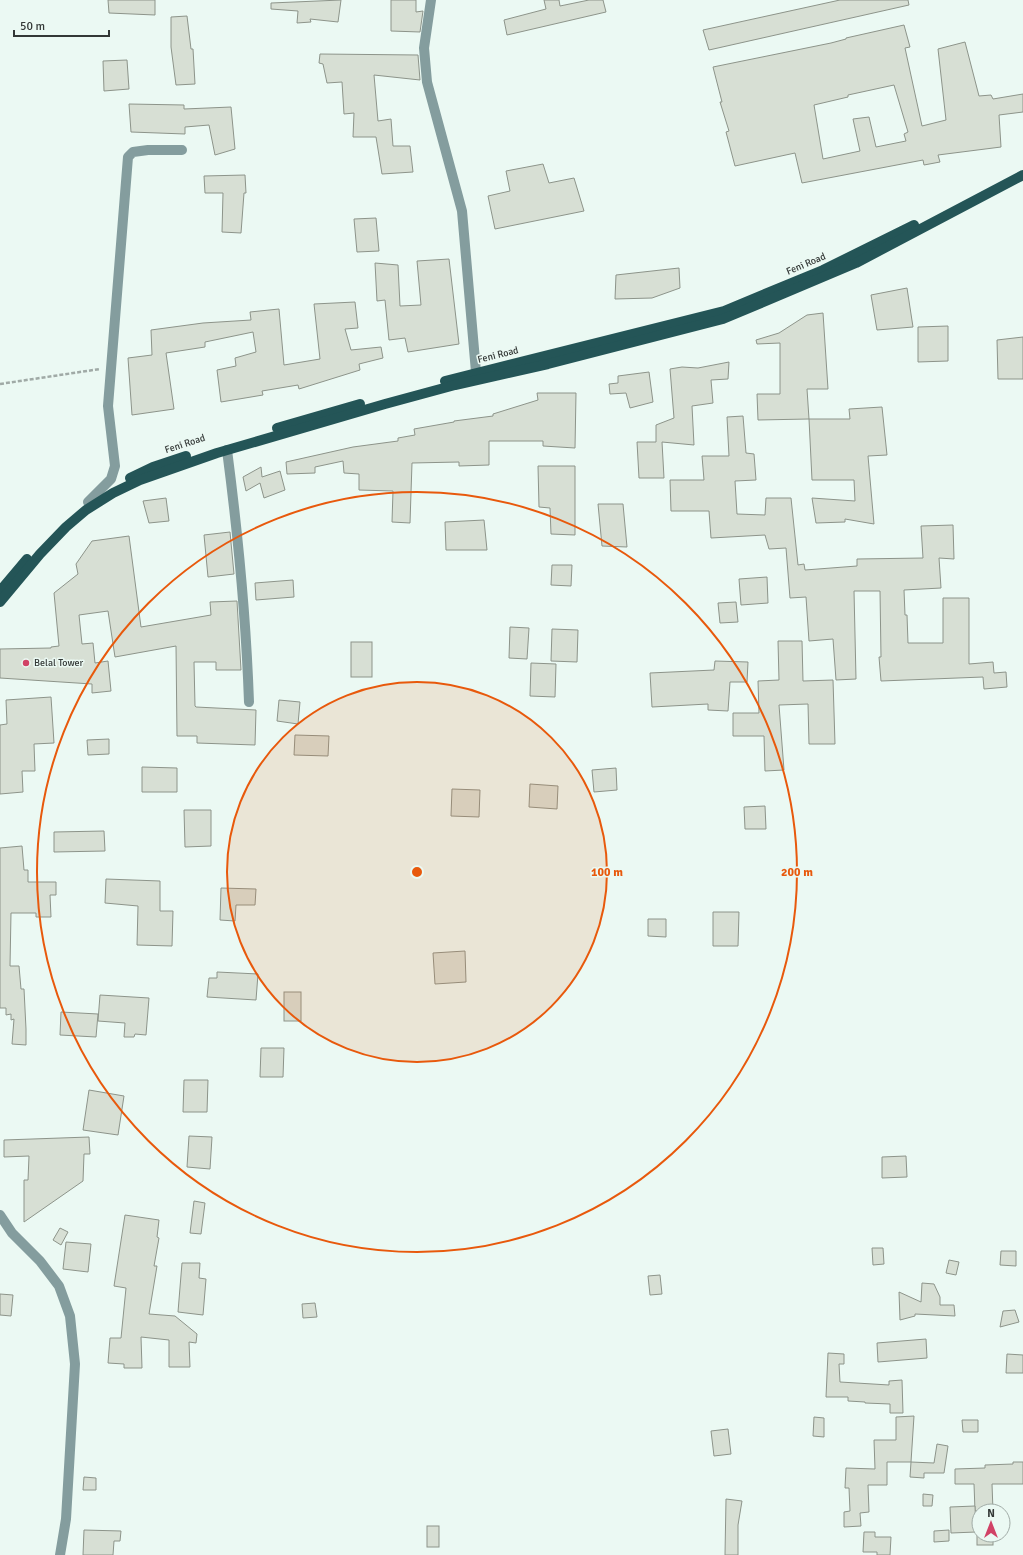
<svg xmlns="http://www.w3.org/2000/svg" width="1023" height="1555" viewBox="0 0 1023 1555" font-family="Signika,sans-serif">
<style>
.building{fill:#d7dfd4;stroke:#8d948a;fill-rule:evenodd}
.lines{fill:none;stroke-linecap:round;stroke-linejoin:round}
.path{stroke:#a0aaa6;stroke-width:2.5;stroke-dasharray:4 2;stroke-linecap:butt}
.minor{stroke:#849d9e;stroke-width:10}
.major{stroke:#245557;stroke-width:10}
.ring{fill:none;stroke:#e8590c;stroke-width:2}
.poi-dot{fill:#d14266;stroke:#ebf9f3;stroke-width:1.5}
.labels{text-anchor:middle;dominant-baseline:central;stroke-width:3;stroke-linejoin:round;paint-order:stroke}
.street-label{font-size:10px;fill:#333836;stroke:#ebf9f3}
.poi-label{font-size:10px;fill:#333836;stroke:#ebf9f3;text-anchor:start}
.centre{fill:#e8590c;stroke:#ebf9f3;stroke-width:2}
.ring-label{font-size:12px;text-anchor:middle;font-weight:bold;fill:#e8590c;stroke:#ebf9f3;stroke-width:3;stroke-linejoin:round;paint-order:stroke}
</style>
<rect width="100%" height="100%" fill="#ebf9f3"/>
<!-- building -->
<g class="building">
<path d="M 108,0 L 155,0 L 155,15 L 109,13 Z"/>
<path d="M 341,0 L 338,22 L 310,19 L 311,22 L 297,23 L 298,11 L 271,9 L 271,3 Z"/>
<path d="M 391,0 L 416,0 L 416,12 L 423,11 L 420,32 L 391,31 Z"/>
<path d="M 544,0 L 559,0 L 560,6 L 589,0 L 603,0 L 606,12 L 507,35 L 504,20 L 546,9 Z"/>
<path d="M 840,0 L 908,0 L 909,5 L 709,50 L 703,30 Z"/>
<path d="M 187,16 L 191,49 L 193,49 L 195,84 L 176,85 L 171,47 L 171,17 Z"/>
<path d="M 904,25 L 910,47 L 905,48 L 922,126 L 946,120 L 938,49 L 965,42 L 979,96 L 991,95 L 993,99 L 1023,94 L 1023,112 L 999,115 L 1001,147 L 938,155 L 940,162 L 924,165 L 923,160 L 802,183 L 795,153 L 735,166 L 726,132 L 729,131 L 720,102 L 722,102 L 713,67 L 831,43 L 846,39 L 846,38 ZM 894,85 L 908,132 L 904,134 L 906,141 L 876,147 L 869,117 L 853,119 L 860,151 L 823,159 L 814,105 L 848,97 L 848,95 Z"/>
<path d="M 320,54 L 418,55 L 420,80 L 374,75 L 378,121 L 391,119 L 393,146 L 410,146 L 413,172 L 382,174 L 376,137 L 353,137 L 354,113 L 344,114 L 342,82 L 327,83 L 323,64 L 319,63 Z"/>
<path d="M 127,60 L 129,89 L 104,91 L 103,61 Z"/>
<path d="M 129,104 L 184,105 L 184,109 L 231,107 L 235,149 L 215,155 L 209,125 L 185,127 L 185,134 L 131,132 Z"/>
<path d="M 543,164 L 549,183 L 574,178 L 584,211 L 495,229 L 488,196 L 510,191 L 506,171 Z"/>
<path d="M 245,175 L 246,193 L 244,193 L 241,233 L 222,232 L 223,193 L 205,193 L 204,176 Z"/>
<path d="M 376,218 L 379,251 L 357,252 L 354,219 Z"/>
<path d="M 449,259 L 459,344 L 408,352 L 405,338 L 389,340 L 385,300 L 377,301 L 375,263 L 398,265 L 400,306 L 421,305 L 417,261 Z"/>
<path d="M 679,268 L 680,288 L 652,298 L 615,299 L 616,275 Z"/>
<path d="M 907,288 L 913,327 L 877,330 L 871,295 Z"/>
<path d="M 355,302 L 358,328 L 345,329 L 351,350 L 381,347 L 383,358 L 359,364 L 360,370 L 299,389 L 298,385 L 262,391 L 263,395 L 221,402 L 217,370 L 236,366 L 235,358 L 256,352 L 253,332 L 205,342 L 205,347 L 166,353 L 174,409 L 132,415 L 128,358 L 152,355 L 151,330 L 203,323 L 251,320 L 250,312 L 279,309 L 284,365 L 320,359 L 314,304 Z"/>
<path d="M 823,313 L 828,389 L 807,389 L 809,419 L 758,420 L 757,394 L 780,394 L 780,343 L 757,344 L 756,340 L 779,333 L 807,315 Z"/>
<path d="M 948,326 L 948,361 L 918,362 L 918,327 Z"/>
<path d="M 1023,337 L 1023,379 L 998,379 L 997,340 Z"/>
<path d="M 729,362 L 728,379 L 711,380 L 713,403 L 692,406 L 694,445 L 662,442 L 664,478 L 639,478 L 637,442 L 656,442 L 656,425 L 674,418 L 670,369 L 682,367 L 698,368 Z"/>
<path d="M 649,372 L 653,402 L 630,408 L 626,393 L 610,394 L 609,384 L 618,383 L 618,376 Z"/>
<path d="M 537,393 L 576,393 L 575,448 L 543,446 L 543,441 L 489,441 L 489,465 L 459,466 L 459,462 L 412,463 L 410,523 L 392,522 L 393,491 L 359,490 L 359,474 L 344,473 L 343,461 L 315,467 L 315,473 L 287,474 L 286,462 L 353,447 L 398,441 L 398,438 L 415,435 L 414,429 L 454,422 L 454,421 L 493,416 L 493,414 L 538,400 Z"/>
<path d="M 882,407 L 887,455 L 868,456 L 874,524 L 845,519 L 845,522 L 816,523 L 812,498 L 855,501 L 854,480 L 812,480 L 809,419 L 850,419 L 849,409 Z"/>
<path d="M 743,416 L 746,453 L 754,454 L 756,480 L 735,481 L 737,514 L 765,515 L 766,498 L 791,498 L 798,565 L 804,564 L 805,570 L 857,566 L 857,559 L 923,558 L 921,526 L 953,525 L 954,559 L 939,558 L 941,588 L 904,590 L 905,615 L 907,615 L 908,643 L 943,643 L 943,598 L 969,598 L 969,664 L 993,662 L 994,673 L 1006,672 L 1007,687 L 984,689 L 983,677 L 881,681 L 879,657 L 881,657 L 880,591 L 854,591 L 856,679 L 836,680 L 833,639 L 809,641 L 806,597 L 790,598 L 786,548 L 769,549 L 765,535 L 711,538 L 709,511 L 671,511 L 670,480 L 704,480 L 702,456 L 729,456 L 727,417 Z"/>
<path d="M 538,466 L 575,466 L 575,535 L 551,534 L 550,508 L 539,507 Z"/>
<path d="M 261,467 L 262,477 L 280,471 L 285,490 L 264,498 L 260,483 L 246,491 L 243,477 Z"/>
<path d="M 166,498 L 169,521 L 149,523 L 143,501 Z"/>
<path d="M 598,504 L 623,504 L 627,547 L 602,546 Z"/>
<path d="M 484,520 L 487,550 L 446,550 L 445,522 Z"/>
<path d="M 230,532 L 234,574 L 208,577 L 204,535 Z"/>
<path d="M 129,536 L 141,627 L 211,615 L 210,602 L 237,601 L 241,670 L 216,670 L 216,662 L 194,662 L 195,706 L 196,707 L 256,710 L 255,745 L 197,743 L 197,736 L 177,736 L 176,646 L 115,657 L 108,611 L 79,615 L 82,644 L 93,643 L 95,663 L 108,661 L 111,691 L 92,693 L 92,684 L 0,678 L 0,649 L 51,648 L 51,647 L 59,646 L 54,593 L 78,574 L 76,564 L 92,541 Z"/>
<path d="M 552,565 L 572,565 L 571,586 L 551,585 Z"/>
<path d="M 767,577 L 768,603 L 741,605 L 739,579 Z"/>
<path d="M 293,580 L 294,597 L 256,600 L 255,583 Z"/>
<path d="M 736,602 L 738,622 L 720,623 L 718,603 Z"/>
<path d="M 510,627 L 529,628 L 527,659 L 509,658 Z"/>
<path d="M 552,629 L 578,630 L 577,662 L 551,661 Z"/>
<path d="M 778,641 L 802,641 L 803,681 L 833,680 L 835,744 L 809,744 L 808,704 L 779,705 L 784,770 L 765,771 L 764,736 L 733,736 L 733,713 L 759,713 L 758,681 L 779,680 Z"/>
<rect x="351" y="642" width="21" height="35"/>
<path d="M 715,661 L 748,662 L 747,682 L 730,682 L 728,711 L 708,710 L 708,704 L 652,707 L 650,673 L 714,670 Z"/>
<path d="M 531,663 L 556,664 L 555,697 L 530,696 Z"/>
<path d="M 51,697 L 54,743 L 34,744 L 35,771 L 22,771 L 23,792 L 0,794 L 0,725 L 7,724 L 6,700 Z"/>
<path d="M 279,700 L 300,702 L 298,724 L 277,721 Z"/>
<path d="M 295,735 L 329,736 L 328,756 L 294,755 Z"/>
<path d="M 109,739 L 109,754 L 88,755 L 87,740 Z"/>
<path d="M 142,767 L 177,768 L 177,792 L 142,792 Z"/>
<path d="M 616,768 L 617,790 L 594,792 L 592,770 Z"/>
<path d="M 530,784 L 558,786 L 557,809 L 529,807 Z"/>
<path d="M 452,789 L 480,790 L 479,817 L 451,816 Z"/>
<path d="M 765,806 L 766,829 L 745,829 L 744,807 Z"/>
<path d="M 184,810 L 211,810 L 211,846 L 185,847 Z"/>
<path d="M 104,831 L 105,851 L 54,852 L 54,832 Z"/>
<path d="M 22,846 L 24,870 L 28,870 L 28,882 L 56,882 L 56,895 L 50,895 L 51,917 L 36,917 L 36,913 L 11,913 L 10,966 L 19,966 L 21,989 L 24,989 L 26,1029 L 26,1045 L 12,1044 L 14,1019 L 11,1020 L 11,1014 L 6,1015 L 6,1008 L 0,1008 L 0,848 Z"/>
<path d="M 106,879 L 160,881 L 160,911 L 173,911 L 172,946 L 137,945 L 138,906 L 105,903 Z"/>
<path d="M 221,888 L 256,889 L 255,905 L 236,905 L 235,921 L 220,920 Z"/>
<path d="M 713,912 L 739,912 L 738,946 L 713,946 Z"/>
<path d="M 648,919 L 666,919 L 666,937 L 648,936 Z"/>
<path d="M 465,951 L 466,982 L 435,984 L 433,953 Z"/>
<path d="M 217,972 L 258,974 L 256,1000 L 207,997 L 209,978 L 217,978 Z"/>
<rect x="284" y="992" width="17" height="29"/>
<path d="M 100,995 L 149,998 L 146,1035 L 135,1034 L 134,1037 L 124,1037 L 125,1023 L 98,1021 Z"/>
<path d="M 61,1012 L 98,1014 L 96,1037 L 60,1035 Z"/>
<path d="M 261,1048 L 284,1048 L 283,1077 L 260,1077 Z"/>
<path d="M 184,1080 L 208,1080 L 207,1112 L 183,1112 Z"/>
<path d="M 89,1090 L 124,1096 L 118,1135 L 83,1130 Z"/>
<path d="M 189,1136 L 212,1137 L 210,1169 L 187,1167 Z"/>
<path d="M 89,1137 L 90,1154 L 84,1154 L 83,1181 L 24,1222 L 24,1180 L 28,1180 L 29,1156 L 4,1157 L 4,1140 Z"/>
<path d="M 906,1156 L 907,1177 L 882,1178 L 882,1157 Z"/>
<path d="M 194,1201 L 205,1203 L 201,1234 L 190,1233 Z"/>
<path d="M 125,1215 L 159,1220 L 157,1237 L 159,1238 L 154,1266 L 157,1266 L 149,1314 L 175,1316 L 197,1334 L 196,1343 L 189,1342 L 190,1367 L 169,1367 L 169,1340 L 141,1337 L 142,1368 L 124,1368 L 124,1364 L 108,1363 L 110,1338 L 121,1338 L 126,1288 L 114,1286 Z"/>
<path d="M 60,1228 L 68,1232 L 61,1245 L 53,1240 Z"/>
<path d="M 66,1242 L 91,1244 L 88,1272 L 63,1269 Z"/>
<path d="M 872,1248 L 883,1248 L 884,1264 L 873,1265 Z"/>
<path d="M 1001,1251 L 1016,1251 L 1016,1266 L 1000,1265 Z"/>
<path d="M 949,1260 L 959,1262 L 956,1275 L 946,1273 Z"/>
<path d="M 182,1263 L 200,1263 L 199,1278 L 206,1279 L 203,1315 L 178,1312 Z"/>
<path d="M 660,1275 L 662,1294 L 650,1295 L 648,1276 Z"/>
<path d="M 922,1283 L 934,1284 L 940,1297 L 940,1305 L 954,1305 L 955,1316 L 915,1314 L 915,1316 L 900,1320 L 899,1292 L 921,1302 Z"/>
<path d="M 0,1294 L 13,1295 L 11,1316 L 0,1315 Z"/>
<path d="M 315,1303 L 317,1317 L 303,1318 L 302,1304 Z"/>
<path d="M 1015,1310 L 1019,1322 L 1000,1327 L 1003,1311 Z"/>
<path d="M 926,1339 L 927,1358 L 878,1362 L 877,1343 Z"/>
<path d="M 828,1353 L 844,1354 L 844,1364 L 839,1364 L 840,1382 L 889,1385 L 889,1381 L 902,1380 L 903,1413 L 890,1413 L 890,1404 L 865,1403 L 865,1402 L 848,1401 L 848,1397 L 826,1397 Z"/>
<path d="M 1007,1354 L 1023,1355 L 1023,1373 L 1006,1373 Z"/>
<path d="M 914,1416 L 911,1462 L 887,1462 L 887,1485 L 868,1485 L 869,1512 L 860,1513 L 861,1526 L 844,1527 L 844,1512 L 850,1511 L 849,1488 L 845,1488 L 846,1468 L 875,1469 L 874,1440 L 896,1440 L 896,1417 Z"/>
<path d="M 814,1417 L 824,1418 L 824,1437 L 813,1436 Z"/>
<path d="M 962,1420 L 978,1420 L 978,1432 L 963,1432 Z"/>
<path d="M 728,1429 L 731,1454 L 714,1456 L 711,1431 Z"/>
<path d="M 937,1444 L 948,1446 L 944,1473 L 924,1473 L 924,1478 L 910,1477 L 911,1462 L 934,1463 Z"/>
<path d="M 1013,1462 L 1023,1462 L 1023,1484 L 992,1484 L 993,1511 L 975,1511 L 974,1484 L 955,1484 L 955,1469 L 985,1468 L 985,1465 L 1013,1464 Z"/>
<path d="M 84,1477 L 96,1478 L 96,1490 L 83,1490 Z"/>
<path d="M 923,1494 L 933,1495 L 932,1506 L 923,1506 Z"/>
<path d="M 726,1499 L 742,1501 L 738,1525 L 738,1555 L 725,1555 Z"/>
<path d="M 975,1506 L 976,1532 L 951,1533 L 950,1507 Z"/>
<rect x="427" y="1526" width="12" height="21"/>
<path d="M 84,1530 L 121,1531 L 120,1541 L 114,1541 L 113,1555 L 83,1555 Z"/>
<path d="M 949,1530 L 949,1541 L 934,1542 L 934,1531 Z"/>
<path d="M 864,1532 L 875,1532 L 875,1537 L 891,1537 L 890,1555 L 877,1555 L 877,1552 L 863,1552 Z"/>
<rect x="977" y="1535" width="16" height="10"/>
</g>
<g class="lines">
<!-- path -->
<path class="path" d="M 0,384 L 100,369"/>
<!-- minor -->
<g class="minor">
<path d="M 431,0 L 424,48 L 427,82 L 462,211 L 476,372"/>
<path d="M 227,450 C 238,534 246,617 249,702"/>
<path d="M 88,502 L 111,479 L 115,466 L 108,406 L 128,157 L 133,152 L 148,150 L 182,150"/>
<path d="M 0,1215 L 12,1233 L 40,1261 L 59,1286 L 70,1316 L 75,1364 L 66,1519 L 60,1555"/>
</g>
<!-- major -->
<g class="major">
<path d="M 445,381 L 724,311 L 823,270 L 914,225"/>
<path d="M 277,428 L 360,404"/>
<path d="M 130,478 L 153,467 L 186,456"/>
<path d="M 0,591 L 27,559"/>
<path d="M 0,602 L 40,554 L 66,527 L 86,510 L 113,493 L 140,480 L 217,453 L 385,404 L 455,385 L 548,364 L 723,319 L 856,263 L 1023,175"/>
</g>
</g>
<!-- distance rings -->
<circle cx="417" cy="872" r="190" fill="#e8590c" fill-opacity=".12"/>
<g class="ring">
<circle cx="417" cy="872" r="190"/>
<circle cx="417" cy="872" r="380"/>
</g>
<!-- markers -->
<circle class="poi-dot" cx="26" cy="663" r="4"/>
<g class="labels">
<!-- street labels -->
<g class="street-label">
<text transform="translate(806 264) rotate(-23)">Feni Road</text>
<text transform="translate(498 355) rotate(-14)">Feni Road</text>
<text transform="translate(185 444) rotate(-18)">Feni Road</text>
</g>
<!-- poi labels -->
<g class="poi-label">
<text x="34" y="663">Belal Tower</text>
</g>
</g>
<circle cx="417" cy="872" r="6" class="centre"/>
<g class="ring-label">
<text x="607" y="876">100 m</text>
<text x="797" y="876">200 m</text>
</g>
<!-- north arrow -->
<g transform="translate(991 1523)"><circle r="19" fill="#ebf9f3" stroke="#a1aca7"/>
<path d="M0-3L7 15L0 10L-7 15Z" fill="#d14266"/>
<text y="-6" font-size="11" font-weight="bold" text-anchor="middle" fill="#333836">N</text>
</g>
<!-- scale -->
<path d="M14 30v6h95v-6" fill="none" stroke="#333836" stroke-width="2"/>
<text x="20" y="30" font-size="12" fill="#333836" stroke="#ebf9f3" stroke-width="3" paint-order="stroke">50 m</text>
</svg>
